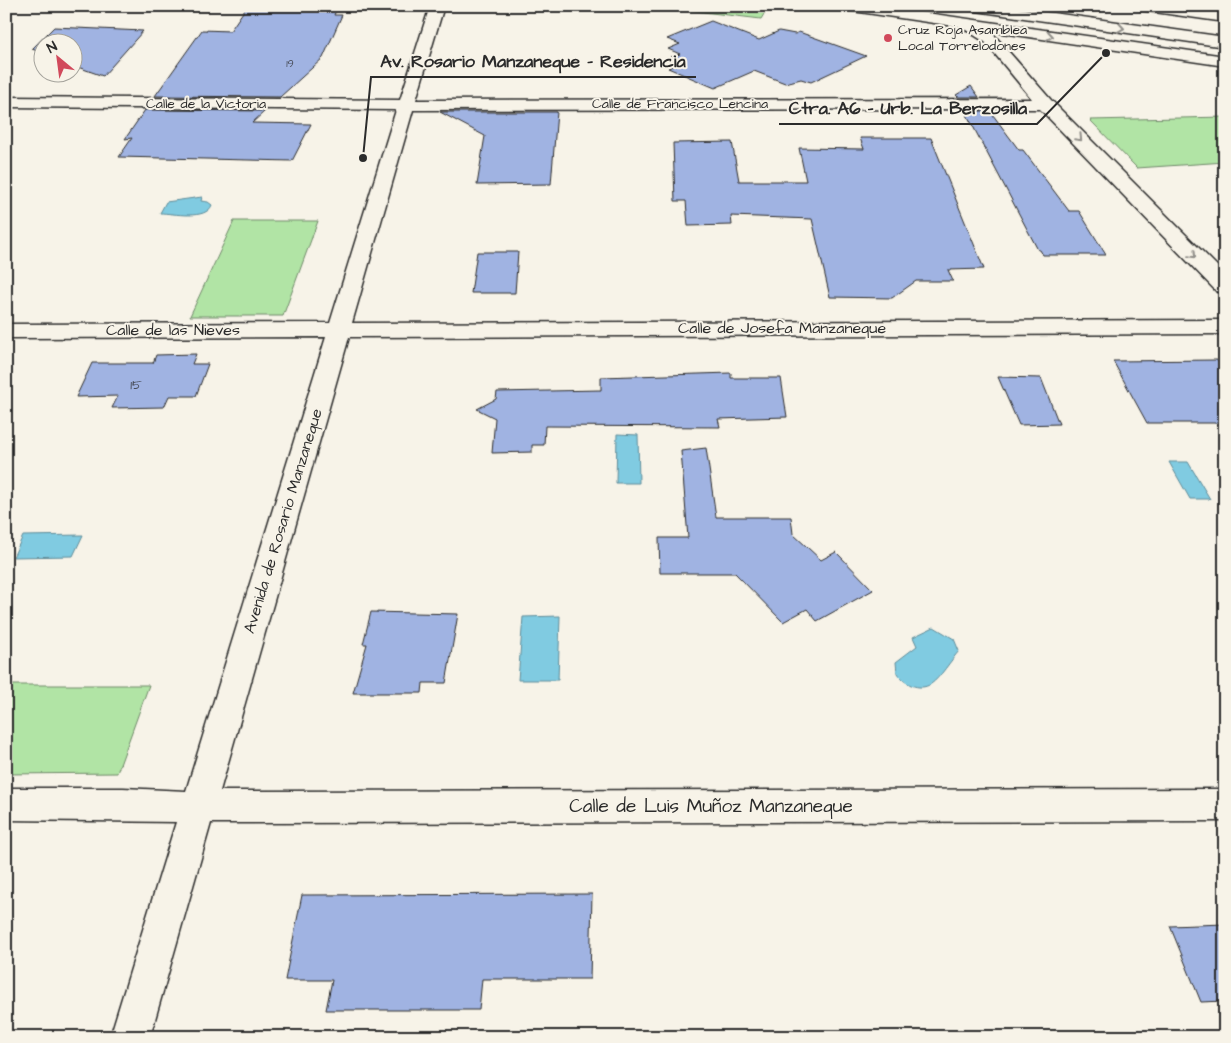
<svg xmlns="http://www.w3.org/2000/svg" width="1231" height="1043" viewBox="0 0 1231 1043" font-family="'Architects Daughter',sans-serif">
<style>
.green{fill:#b1e4a5;stroke:#6e8868}
.water{fill:#80cbe1;stroke:#5e8b98}
.building{fill:#a0b3e2;stroke:#2b2b2b}
.lines{fill:none;stroke-linecap:round;stroke-linejoin:round}
.street-casing{stroke:#2b2b2b;stroke-width:3}
.highway-casing{stroke:#2b2b2b;stroke-width:3}
.street{fill:#f7f3e8;fill-rule:evenodd}
.highway{fill:#f7f3e8;fill-rule:evenodd}
.oneway{stroke:#918f8a}
.poi-dot{fill:#d1495b;stroke:#f7f3e8;stroke-width:2}
.labels{text-anchor:middle;dominant-baseline:central;stroke-width:4;stroke-linejoin:round;paint-order:stroke}
.far-number-label{font-size:11px;fill:#484d59}
.far-poi-label{font-size:14px;fill:#2b2b2b;stroke:#f7f3e8;text-anchor:start}
.far-street-label{font-size:14px;fill:#2b2b2b;stroke:#f7f3e8}
.number-label{font-size:14px;fill:#484d59}
.street-label{font-size:16px;fill:#2b2b2b;stroke:#f7f3e8}
.near-street-label{font-size:19px;fill:#2b2b2b;stroke:#f7f3e8}
.leader{fill:none;stroke:#2b2b2b;stroke-width:2}
.callout-dot{fill:#2b2b2b;stroke:#f7f3e8;stroke-width:2}
.callout-label{font-size:18px;text-anchor:middle;font-weight:bold;fill:#2b2b2b;stroke:#f7f3e8;stroke-width:4;stroke-linejoin:round;paint-order:stroke}
</style>
<rect width="100%" height="100%" fill="#f7f3e8"/>
<filter id="ink" filterUnits="userSpaceOnUse"><feTurbulence type="fractalNoise" baseFrequency=".02" numOctaves="2"/><feDisplacementMap in="SourceGraphic" scale="10" xChannelSelector="R" yChannelSelector="G"/><feConvolveMatrix kernelMatrix="1 2 1 2 8 2 1 2 1" color-interpolation-filters="sRGB"/></filter>
<g filter="url(#ink)">
<!-- green -->
<g class="green">
<path d="M 671,6 L 769,6 L 761,19 L 670,8 Z"/>
<path d="M 1225,117 L 1225,162 L 1137,168 L 1090,120 Z"/>
<path d="M 234,221 L 318,221 L 283,316 L 190,316 Z"/>
<path d="M 6,685 L 149,685 L 117,773 L 6,774 Z"/>
</g>
<!-- water -->
<g class="water">
<path d="M 202,197 L 201,201 L 208,202 L 212,205 C 206,221 173,213 160,213 L 166,202 Z"/>
<path d="M 617,434 L 638,435 L 639,483 L 616,483 Z"/>
<path d="M 1169,462 L 1188,462 L 1210,499 L 1190,499 Z"/>
<path d="M 83,535 L 73,556 L 13,557 L 23,536 Z"/>
<path d="M 560,616 L 558,680 L 518,680 L 523,617 Z"/>
<path d="M 934,627 L 954,639 L 959,651 C 951,660 940,678 931,684 C 919,692 903,683 897,673 L 896,662 L 917,646 L 913,637 Z"/>
</g>
<!-- building -->
<g class="building">
<path d="M 247,6 L 338,6 L 334,15 L 342,15 L 323,58 L 280,97 L 155,96 L 202,30 L 230,31 Z"/>
<path d="M 711,21 L 759,40 L 779,31 L 795,34 L 799,32 L 866,56 L 811,82 L 801,79 L 785,83 L 754,71 L 715,88 L 668,68 L 680,63 L 668,58 L 680,54 L 668,49 L 680,44 L 667,39 Z"/>
<path d="M 54,27 L 143,31 L 103,76 L 72,65 L 72,42 L 42,42 L 42,53 L 32,49 Z"/>
<path d="M 971,86 L 979,97 L 958,97 L 956,95 Z"/>
<path d="M 145,110 L 265,111 L 252,123 L 311,124 L 292,161 L 119,157 L 132,138 L 125,139 Z"/>
<path d="M 965,111 L 990,111 L 1019,150 L 1023,150 L 1069,211 L 1079,211 L 1106,255 L 1043,255 L 1040,250 L 1038,250 Z"/>
<path d="M 440,112 L 557,112 L 551,184 L 477,185 L 485,136 Z"/>
<path d="M 860,138 L 931,138 L 984,269 L 948,270 L 953,281 L 916,281 L 892,298 L 830,297 L 812,219 L 731,216 L 732,225 L 688,226 L 686,201 L 675,201 L 673,143 L 732,142 L 739,181 L 806,181 L 799,148 L 864,149 Z"/>
<path d="M 477,252 L 518,252 L 515,293 L 471,293 Z"/>
<path d="M 196,354 L 192,364 L 208,364 L 196,396 L 169,396 L 164,407 L 112,408 L 118,396 L 76,397 L 92,363 L 153,363 L 156,355 Z"/>
<path d="M 1217,360 L 1225,372 L 1225,423 L 1147,423 L 1113,361 Z"/>
<path d="M 731,373 L 731,378 L 781,378 L 787,417 L 718,419 L 720,427 L 545,426 L 544,445 L 532,445 L 532,452 L 492,453 L 495,418 L 477,409 L 496,399 L 497,392 L 601,390 L 601,377 Z"/>
<path d="M 998,377 L 1041,378 L 1059,424 L 1019,425 Z"/>
<path d="M 706,448 L 716,517 L 791,517 L 793,534 L 821,560 L 836,552 L 873,590 L 817,621 L 807,609 L 783,622 L 735,573 L 660,573 L 659,538 L 688,538 L 681,451 Z"/>
<path d="M 371,612 L 458,614 L 446,683 L 423,683 L 422,693 L 353,693 L 367,644 L 363,644 Z"/>
<path d="M 592,894 L 590,979 L 482,979 L 479,1010 L 326,1010 L 332,980 L 285,980 L 302,895 Z"/>
<path d="M 1225,924 L 1225,1001 L 1201,1002 L 1170,926 Z"/>
</g>
<g class="lines">
<defs>
<path id="street" d="M 430,6 L 444,6 L 416,100 L 1032,99 L 985,42 L 961,27 L 846,10 L 839,6 L 878,6 L 1225,56 L 1225,66 L 988,31 L 995,36 L 1051,100 L 1225,274 L 1225,293 L 1217,292 L 1040,109 L 413,110 L 352,323 L 1225,320 L 1225,334 L 349,337 L 220,791 L 1225,789 L 1225,821 L 211,823 L 150,1037 L 110,1037 L 176,822 L 6,820 L 6,788 L 123,788 L 186,791 L 326,337 L 6,338 L 6,324 L 330,323 L 396,110 L 6,107 L 6,97 L 400,100 Z"/>
<g id="highway">
<path d="M 962,6 L 1002,6 L 1225,37 L 1225,47 L 969,10 Z"/>
<path d="M 1133,6 L 1173,6 L 1225,13 L 1225,22 L 1140,10 Z"/>
</g>
</defs>
<!-- street casing -->
<use href="#street" class="street-casing"/>
<!-- highway casing -->
<use href="#highway" class="highway-casing"/>
<!-- street -->
<use href="#street" class="street"/>
<!-- highway -->
<use href="#highway" class="highway"/>
</g>
<!-- one-way arrows -->
<defs><path id="oneway-chevron" d="M-2-3.5L2.5 0L-2 3.5" fill="none" stroke-width="1.6" stroke-linecap="round" stroke-linejoin="round" transform="scale(1.25)"/></defs>
<g class="oneway">
<use href="#oneway-chevron" transform="translate(1121 28) rotate(8)"/>
<use href="#oneway-chevron" transform="translate(1050 36) rotate(8)"/>
<use href="#oneway-chevron" transform="translate(1079 138) rotate(46)"/>
<use href="#oneway-chevron" transform="translate(1193 255) rotate(46)"/>
</g>
</g>
<!-- markers -->
<circle class="poi-dot" cx="888" cy="38" r="5"/>
<g class="labels">
<!-- far-number labels -->
<g class="far-number-label">
<text x="290" y="63">19</text>
</g>
<!-- far-poi labels -->
<g class="far-poi-label">
<text x="898" y="30">Cruz Roja Asamblea<tspan x="898" dy="16">Local Torrelodones</tspan></text>
</g>
<!-- far-street labels -->
<g class="far-street-label">
<text x="206" y="104">Calle de la Victoria</text>
<text x="680" y="104">Calle de Francisco Lencina</text>
</g>
<!-- number labels -->
<g class="number-label">
<text x="136" y="385">15</text>
</g>
<!-- street labels -->
<g class="street-label">
<text x="782" y="328">Calle de Josefa Manzaneque</text>
<text x="173" y="330">Calle de las Nieves</text>
<text transform="translate(283 521) rotate(-73)">Avenida de Rosario Manzaneque</text>
</g>
<!-- near-street labels -->
<g class="near-street-label">
<text x="711" y="806">Calle de Luis Muñoz Manzaneque</text>
</g>
</g>
<!-- callouts -->
<path class="leader" d="M363 158L371 77H696M1106 53L1037 124H779"/>
<g class="callout-dot">
<circle cx="363" cy="158" r="5"/>
<circle cx="1106" cy="53" r="5"/>
</g>
<g class="callout-label">
<text x="533" y="67">Av. Rosario Manzaneque - Residencia</text>
<text x="908" y="114">Ctra. A6 - Urb. La Berzosilla</text>
</g>
<!-- margin -->
<rect width="1231" height="1043" fill="none" stroke="#f7f3e8" stroke-width="25"/>
<rect x="12" y="12" width="1206" height="1018" fill="none" stroke="#2b2b2b" stroke-width="2" filter="url(#ink)"/>
<!-- north arrow -->
<g transform="translate(58 58) rotate(331)"><circle r="24" fill="#f7f3e8" stroke="#a5a39c"/>
<path d="M0-4L9 19L0 12L-9 19Z" fill="#d1495b"/>
<text y="-8" font-size="14" font-weight="bold" text-anchor="middle" fill="#2b2b2b">N</text>
</g>
</svg>
